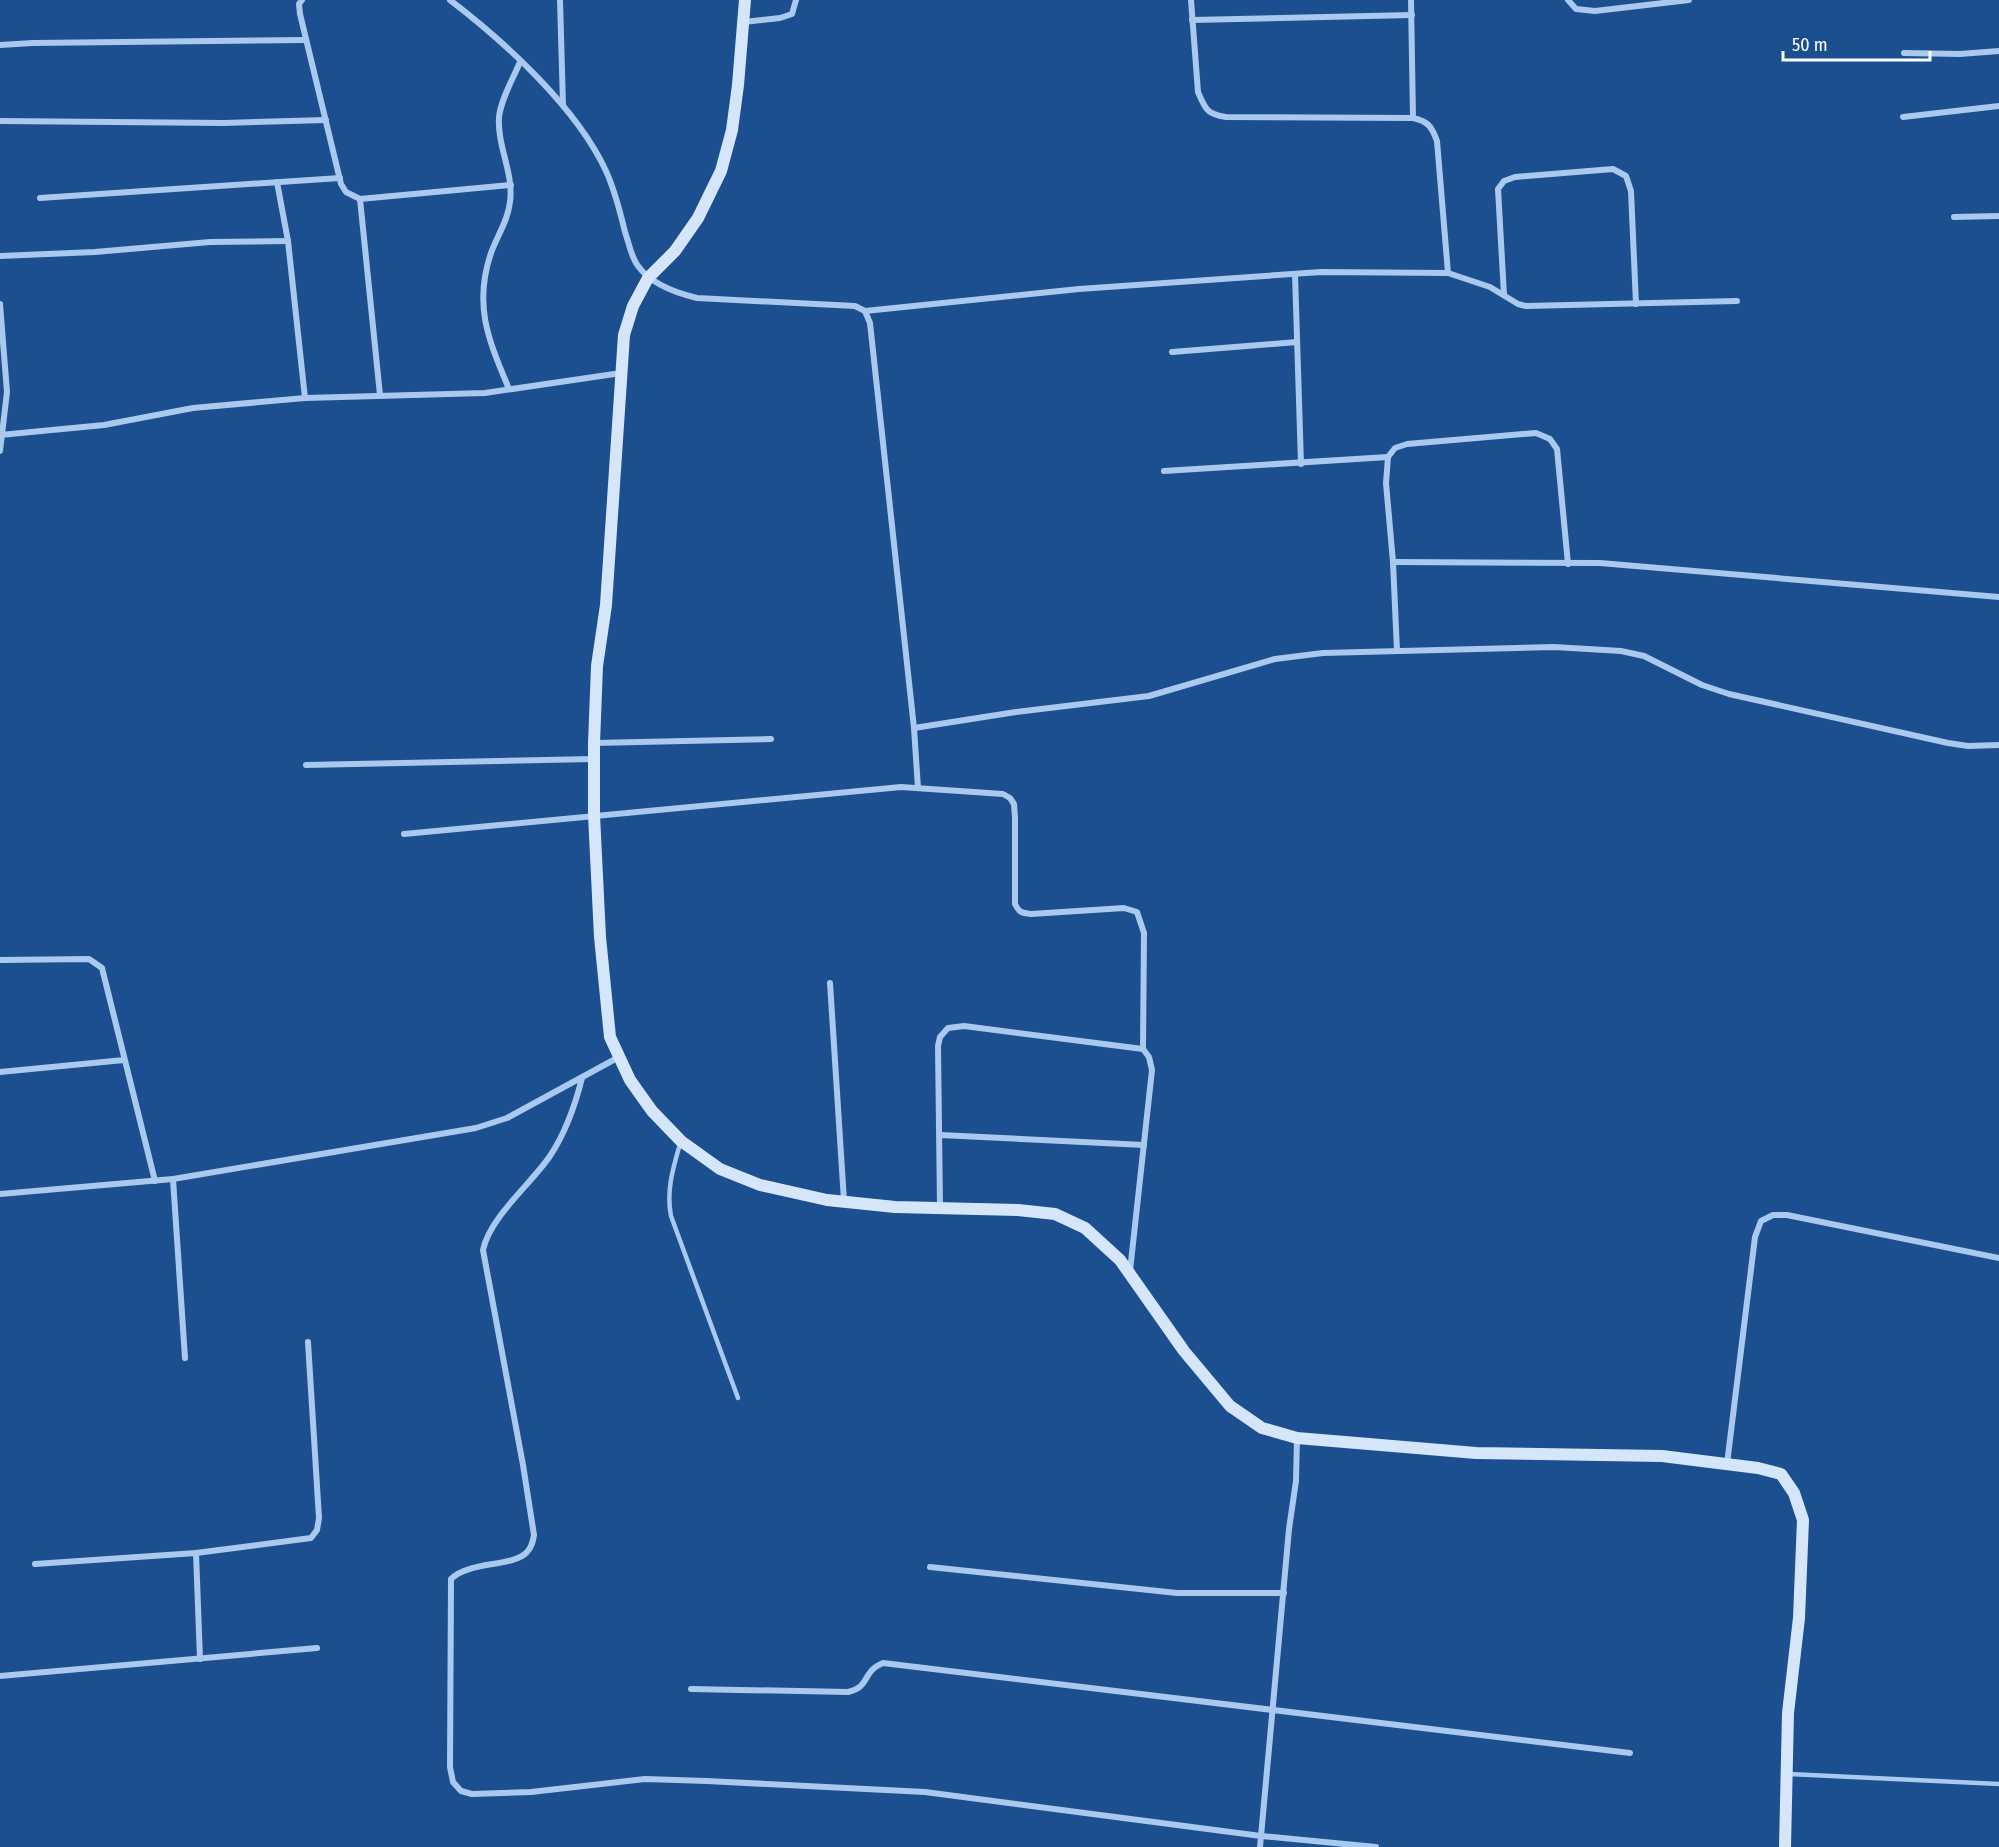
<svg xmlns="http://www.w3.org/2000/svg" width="1999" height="1847" viewBox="0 0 1999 1847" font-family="'Fira Sans Condensed',sans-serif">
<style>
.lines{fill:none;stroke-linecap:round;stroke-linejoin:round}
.lane{stroke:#a9c9ee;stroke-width:4.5}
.street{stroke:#a9c9ee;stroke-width:6}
.secondary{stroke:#d6e6fa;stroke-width:12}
</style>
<rect width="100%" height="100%" fill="#1b4f8f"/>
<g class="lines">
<!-- lane -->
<g class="lane">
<path d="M 680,1144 C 673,1168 666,1191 671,1216 L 738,1398"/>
<path d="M 1789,1774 L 1999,1784"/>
</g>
<!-- street -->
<g class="street">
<path d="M 302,0 L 299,4 L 300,14 L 341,184 L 346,192 L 360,199 L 511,185"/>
<path d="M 450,0 C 505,42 577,108 606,171 C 615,191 620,211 625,232 C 629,243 631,257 638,266 C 651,284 676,293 697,298 L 855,306 L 865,311 L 870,323 L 914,728 L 918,788"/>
<path d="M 560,0 L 563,105"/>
<path d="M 1191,0 L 1198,92 C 1205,109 1207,114 1226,117 L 1413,118 C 1428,121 1432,127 1437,141 L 1448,273"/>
<path d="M 1411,0 L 1413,118"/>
<path d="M 1568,0 L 1576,9 L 1595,11 L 1689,0"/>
<path d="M 1192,20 L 1412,15"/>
<path d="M 744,22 L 780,18 L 792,14 L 796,0"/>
<path d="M 0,45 L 33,43 L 306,40"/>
<path d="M 1904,53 L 1960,54 L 1999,51"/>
<path d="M 1903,117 L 1999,106"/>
<path d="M 0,121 L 224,123 L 326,120"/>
<path d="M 277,182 L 288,241 L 305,398"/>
<path d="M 40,198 L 340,178"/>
<path d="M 360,199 L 380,395"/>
<path d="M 1954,217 L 1999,216"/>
<path d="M 0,256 L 95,252 L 210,242 L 288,241"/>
<path d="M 1295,274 L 1301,464"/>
<path d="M 1504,295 L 1498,189 L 1504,181 L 1515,177 L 1613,169 L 1626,176 L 1631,191 L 1636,304"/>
<path d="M 0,304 L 7,392 L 0,451"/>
<path d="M 865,311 L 1079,289 L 1321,272 L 1448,273 L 1490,287 L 1518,304 L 1526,306 L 1737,301"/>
<path d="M 1172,352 L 1297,342"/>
<path d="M 509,389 C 489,341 473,306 491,253 C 497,236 508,221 510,202 C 514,173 497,146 499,117 C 501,99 513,79 520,62"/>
<path d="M 0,435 L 104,425 L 193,408 L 305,398 L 485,393 L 621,373"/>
<path d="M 1164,471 L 1388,457"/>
<path d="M 1393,562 L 1600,563 L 1999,597"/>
<path d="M 1397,651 L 1393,562 L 1386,483 L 1388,457 L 1395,448 L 1407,444 L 1536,433 L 1550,439 L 1557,449 L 1568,564"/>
<path d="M 914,728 L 1016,712 L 1149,696 L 1275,659 L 1323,653 L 1554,647 L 1621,651 L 1644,656 L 1702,685 L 1729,694 L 1948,743 L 1968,746 L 1999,745"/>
<path d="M 594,743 L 771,739"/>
<path d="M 306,765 L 594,759"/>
<path d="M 404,834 L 901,787 L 1003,794 L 1010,798 L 1014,804 L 1015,818 L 1015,904 C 1019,912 1021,913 1031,914 L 1124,908 L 1137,912 L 1144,933 L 1143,1049"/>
<path d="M 0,960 L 89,959 L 102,968 L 155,1181"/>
<path d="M 830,983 L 844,1201"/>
<path d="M 0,1072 L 124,1060"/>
<path d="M 582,1078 C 575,1106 566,1132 550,1156 C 531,1184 490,1217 483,1250 L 523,1465 L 534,1535 C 533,1541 532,1547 527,1552 C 514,1567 468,1561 451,1579 L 450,1767 L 453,1782 L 461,1791 L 472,1794 L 531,1792 L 645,1779 L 707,1781 L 925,1792 L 1261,1836 L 1376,1847"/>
<path d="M 940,1135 L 1144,1145"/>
<path d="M 173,1179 L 185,1358"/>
<path d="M 0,1194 L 173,1179 L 476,1128 L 507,1118 L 619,1057"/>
<path d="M 940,1208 L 938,1046 L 940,1037 L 948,1028 L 964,1026 L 1143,1049 L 1149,1057 L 1152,1070 L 1130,1271"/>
<path d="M 1727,1464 L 1755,1237 L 1761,1221 L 1773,1215 L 1787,1215 L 1999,1258"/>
<path d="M 196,1553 L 200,1659"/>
<path d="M 35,1564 L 196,1553 L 311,1538 L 317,1530 L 319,1518 L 308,1342"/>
<path d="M 930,1567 L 1177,1593 L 1284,1593"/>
<path d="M 0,1676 L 317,1648"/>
<path d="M 691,1689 L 848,1692 C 871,1687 861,1672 883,1663 L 1630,1753"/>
<path d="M 1260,1847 L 1289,1529 L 1296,1481 L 1297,1438"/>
</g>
<!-- secondary -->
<path class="secondary" d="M 745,0 L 738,85 L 732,130 L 721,171 L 698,218 L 675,251 L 648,278 L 633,306 L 624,335 L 606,605 L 597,666 L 594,743 L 594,815 L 600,937 L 610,1037 L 630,1080 L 652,1111 L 681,1141 L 720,1169 L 760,1185 L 827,1200 L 895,1207 L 1018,1210 L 1055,1214 L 1085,1228 L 1120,1260 L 1184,1351 L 1230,1406 L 1262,1428 L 1297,1438 L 1476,1453 L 1662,1456 L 1758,1468 L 1781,1474 L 1794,1493 L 1803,1520 L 1799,1618 L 1788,1713 L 1785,1847"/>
</g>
<!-- scale -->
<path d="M1783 51v9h147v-9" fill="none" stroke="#ffffff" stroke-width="3"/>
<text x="1792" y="51" font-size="18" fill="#ffffff" stroke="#1b4f8f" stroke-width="4.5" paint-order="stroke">50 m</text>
</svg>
